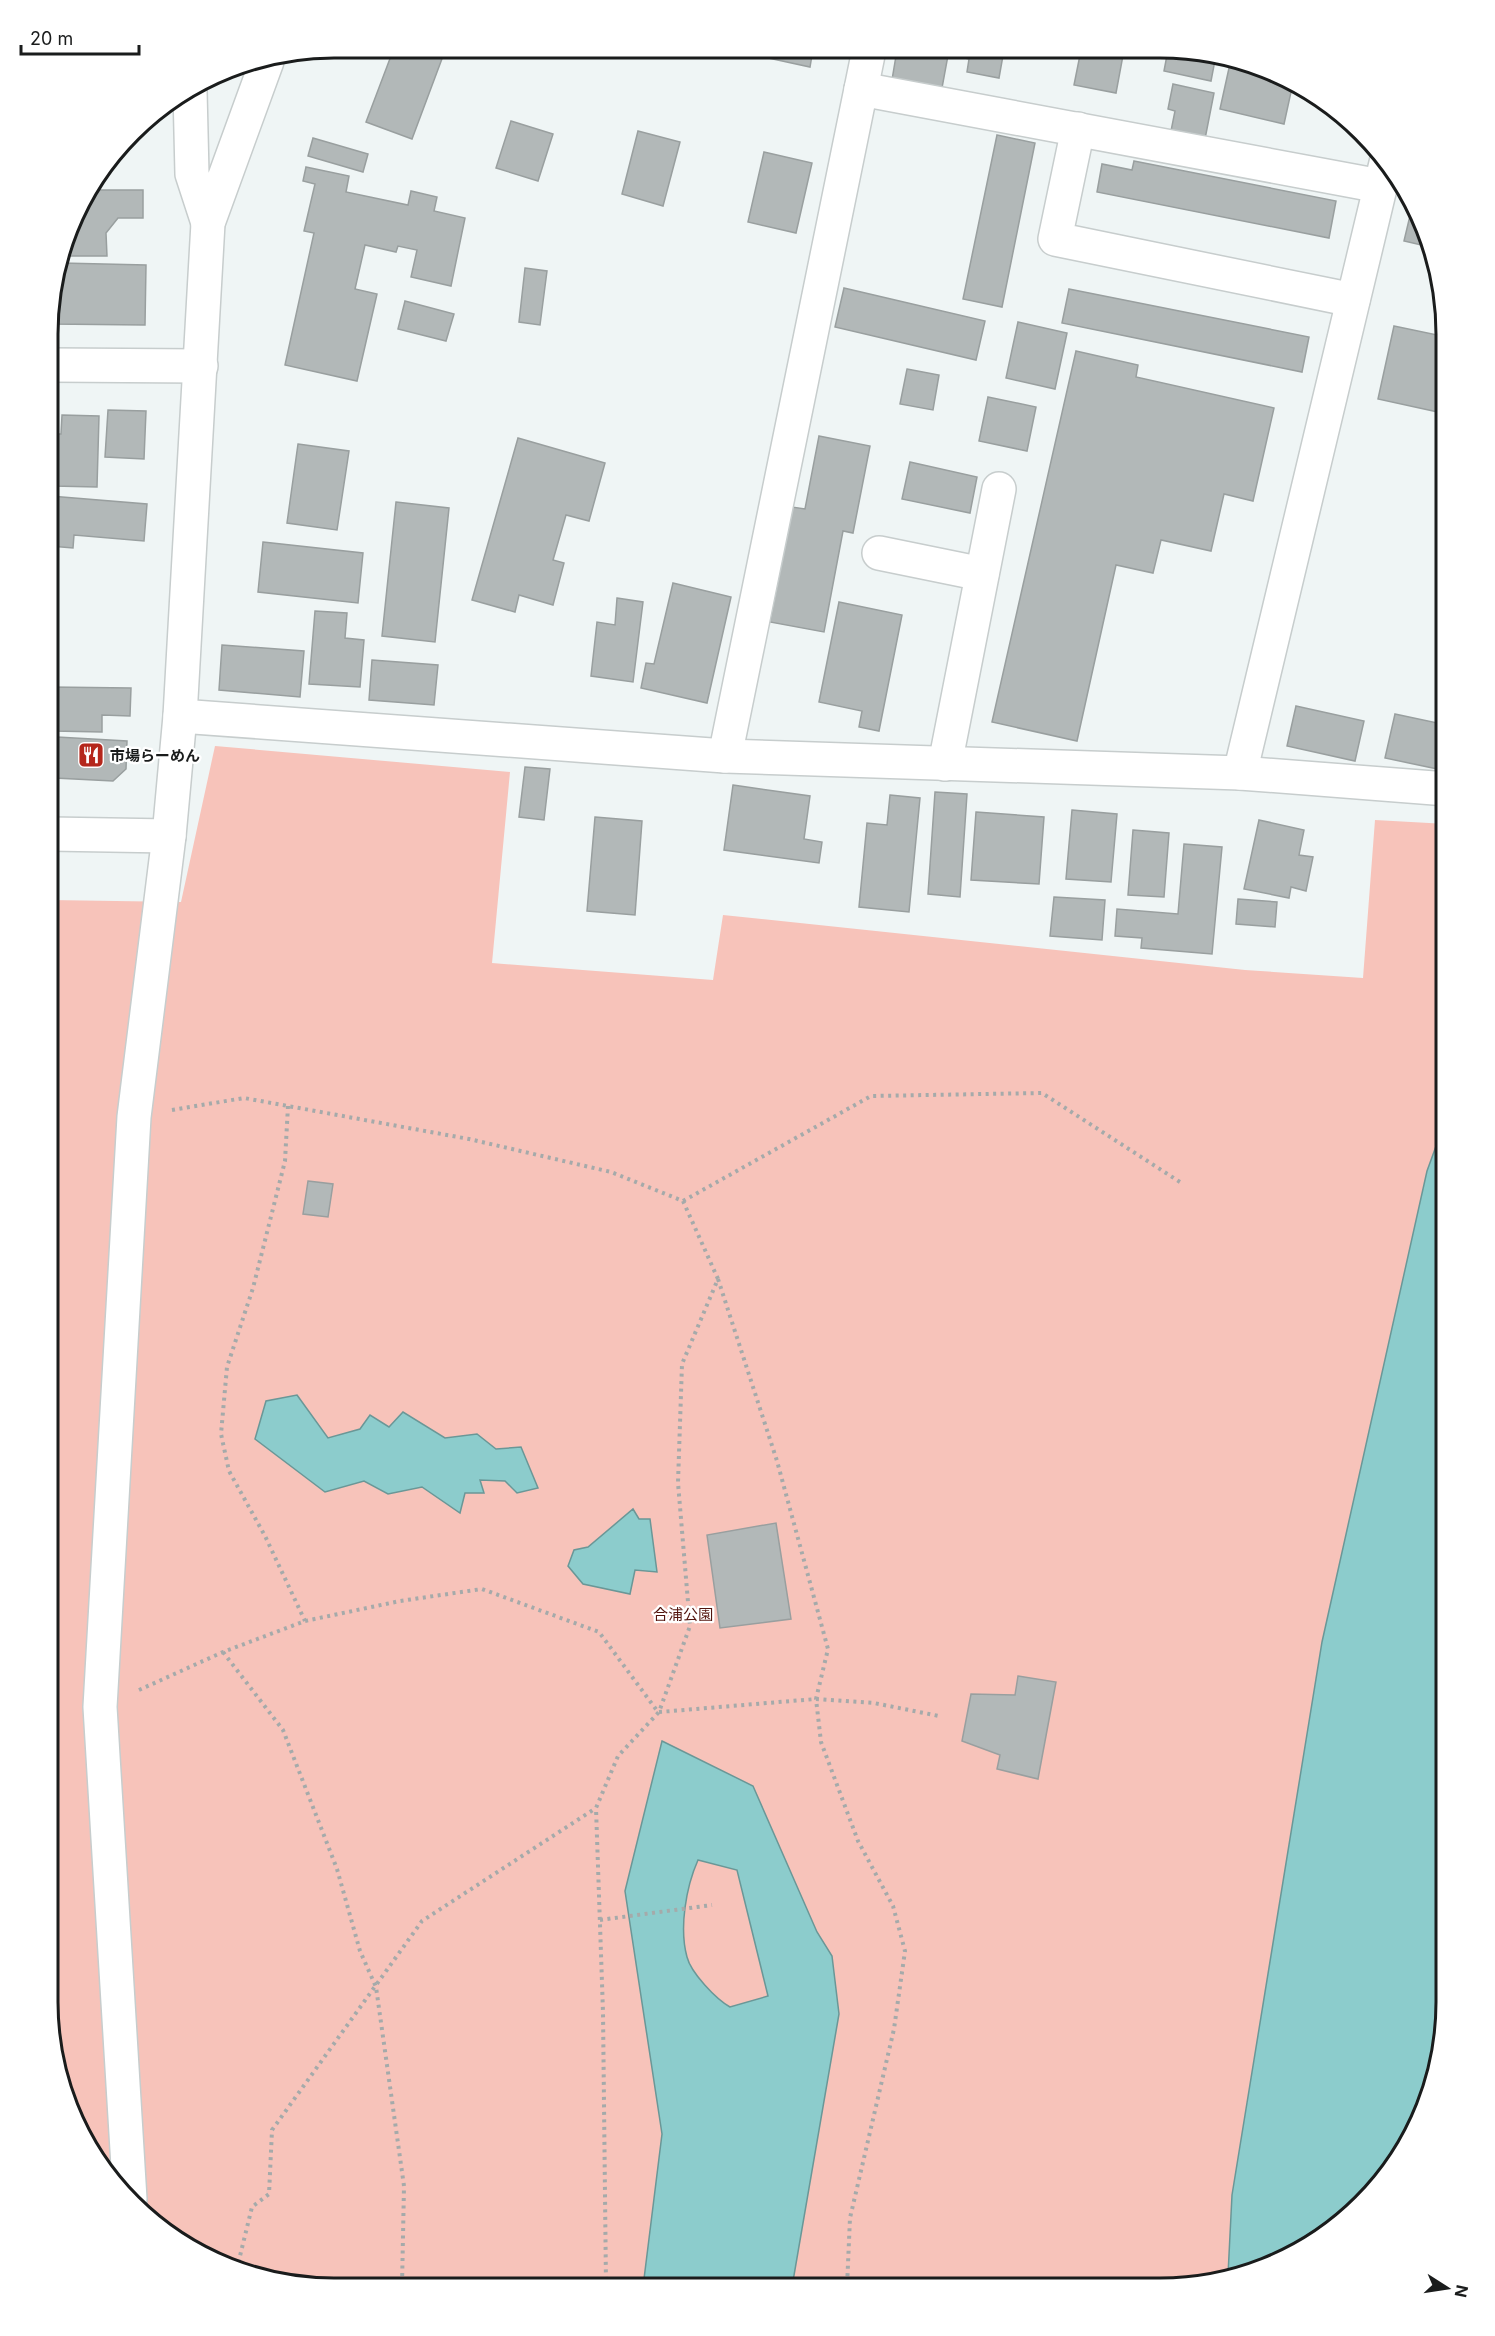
<svg xmlns="http://www.w3.org/2000/svg" width="1495" height="2336" viewBox="0 0 1495 2336" font-family="Inter,'Noto Sans JP',sans-serif">
<style>
.green{fill:#f7c3ba}
.water{fill:#8ccccc;stroke:#6a9797;stroke-width:1.5;fill-rule:evenodd}
.building{fill:#b2b8b8;stroke:#999f9f;stroke-width:1.5}
.lines{fill:none;stroke-linecap:round;stroke-linejoin:round}
.minor-casing{stroke:#c7cdcd;stroke-width:36}
.path{stroke:#a5aaaa;stroke-width:4;stroke-dasharray:3 4.5;stroke-linecap:butt}
.minor{stroke:#fff;stroke-width:33}
.labels{text-anchor:middle;dominant-baseline:central;stroke-width:4.5;stroke-linejoin:round;paint-order:stroke}
.poi-label{font-size:15px;font-weight:bold;fill:#1a1c1c;stroke:#fff;text-anchor:start}
.park-label{font-size:15px;fill:#53140d;stroke:#fff}
.rim{fill:none;stroke:#1a1c1c;stroke-width:3}
</style>
<rect width="100%" height="100%" fill="#eff5f5"/>
<!-- green -->
<path class="green" d="M 215,746 L 510,772 L 492,963 L 713,980 L 723,915 L 1245,970 L 1363,978 L 1375,820 L 1447,824 L 1447,1116 L 1427,1171 L 1322,1642 L 1232,2195 L 1228,2275 L 1161,2288 L 297,2286 L 225,2266 L 160,2229 L 107,2176 L 70,2112 L 48,2002 L 50,900 L 181,902 Z"/>
<!-- water -->
<g class="water">
<path d="M 1447,1116 L 1446,2021 L 1432,2094 L 1399,2161 L 1335,2229 L 1271,2266 L 1228,2275 L 1232,2195 L 1322,1642 L 1427,1171 Z"/>
<path d="M 297,1395 L 328,1438 L 360,1429 L 370,1415 L 389,1427 L 403,1412 L 445,1438 L 477,1434 L 496,1449 L 521,1447 L 538,1488 L 517,1493 L 505,1481 L 480,1480 L 484,1493 L 465,1493 L 460,1513 L 422,1487 L 388,1494 L 364,1481 L 325,1492 L 255,1439 L 266,1401 Z"/>
<path d="M 633,1509 L 639,1519 L 650,1519 L 657,1572 L 635,1570 L 630,1594 L 583,1584 L 568,1566 L 574,1550 L 588,1547 Z"/>
<path d="M 662,1741 L 753,1786 L 817,1932 L 832,1956 L 839,2014 L 792,2287 L 643,2287 L 662,2134 L 625,1891 ZM 698,1860 L 737,1870 L 768,1996 L 730,2007 C 716,1999 691,1973 687,1957 C 679,1928 686,1887 698,1860 Z"/>
</g>
<!-- building -->
<g class="building">
<path d="M 394,48 L 446,48 L 412,139 L 366,122 Z"/>
<path d="M 770,49 L 813,49 L 810,67 L 768,58 Z"/>
<path d="M 897,50 L 949,50 L 942,88 L 892,80 Z"/>
<path d="M 953,50 L 1004,50 L 999,78 L 967,72 L 969,59 L 952,55 Z"/>
<path d="M 1081,50 L 1124,50 L 1116,93 L 1074,85 Z"/>
<path d="M 1168,50 L 1199,50 L 1216,55 L 1211,81 L 1164,71 Z"/>
<path d="M 1231,59 L 1270,70 L 1293,83 L 1284,124 L 1220,109 Z"/>
<path d="M 1173,84 L 1214,93 L 1204,144 L 1170,136 L 1175,111 L 1168,109 Z"/>
<path d="M 511,121 L 553,134 L 538,181 L 496,168 Z"/>
<path d="M 638,131 L 680,142 L 663,206 L 622,194 Z"/>
<path d="M 997,135 L 1035,143 L 1002,307 L 963,299 Z"/>
<path d="M 313,138 L 368,154 L 363,172 L 308,156 Z"/>
<path d="M 764,152 L 812,163 L 796,233 L 748,222 Z"/>
<path d="M 1134,161 L 1336,201 L 1329,238 L 1097,192 L 1102,164 L 1132,170 Z"/>
<path d="M 306,167 L 349,176 L 346,192 L 408,205 L 411,191 L 437,197 L 434,211 L 465,218 L 451,286 L 411,277 L 417,250 L 398,246 L 396,252 L 365,245 L 355,289 L 377,294 L 357,381 L 285,365 L 314,233 L 304,231 L 315,184 L 303,181 Z"/>
<path d="M 91,190 L 143,190 L 143,218 L 118,218 L 106,233 L 107,256 L 63,256 L 78,207 Z"/>
<path d="M 1413,203 L 1425,224 L 1430,247 L 1404,241 Z"/>
<path d="M 61,263 L 146,265 L 145,325 L 50,324 L 50,297 Z"/>
<path d="M 525,268 L 547,271 L 540,325 L 519,322 Z"/>
<path d="M 844,288 L 985,321 L 976,360 L 835,327 Z"/>
<path d="M 1069,289 L 1309,337 L 1302,372 L 1062,323 Z"/>
<path d="M 405,301 L 454,314 L 446,341 L 398,329 Z"/>
<path d="M 1018,322 L 1067,333 L 1055,389 L 1006,378 Z"/>
<path d="M 1394,326 L 1447,337 L 1447,414 L 1378,399 Z"/>
<path d="M 1076,351 L 1138,365 L 1136,377 L 1274,408 L 1253,501 L 1224,494 L 1211,551 L 1161,540 L 1153,573 L 1116,565 L 1077,741 L 992,722 Z"/>
<path d="M 907,369 L 939,375 L 933,410 L 900,404 Z"/>
<path d="M 988,397 L 1036,407 L 1027,451 L 979,441 Z"/>
<path d="M 108,410 L 146,411 L 144,459 L 105,457 Z"/>
<path d="M 62,415 L 99,416 L 97,487 L 53,486 L 53,434 L 61,434 Z"/>
<path d="M 819,436 L 870,446 L 853,533 L 843,531 L 824,632 L 770,622 L 792,507 L 805,509 Z"/>
<path d="M 518,438 L 605,463 L 589,521 L 566,515 L 553,560 L 564,563 L 553,605 L 519,595 L 515,612 L 472,600 Z"/>
<path d="M 298,444 L 349,451 L 337,530 L 287,523 Z"/>
<path d="M 910,462 L 977,477 L 970,513 L 902,499 Z"/>
<path d="M 50,496 L 147,504 L 144,541 L 74,535 L 73,548 L 50,546 Z"/>
<path d="M 396,502 L 449,508 L 435,642 L 382,636 Z"/>
<path d="M 263,542 L 363,553 L 358,603 L 258,592 Z"/>
<path d="M 673,583 L 731,597 L 707,703 L 641,688 L 646,663 L 654,664 Z"/>
<path d="M 617,598 L 643,602 L 633,682 L 591,676 L 597,622 L 615,625 Z"/>
<path d="M 839,602 L 902,615 L 879,731 L 859,727 L 862,711 L 819,702 Z"/>
<path d="M 315,611 L 347,613 L 345,638 L 364,640 L 360,687 L 309,684 Z"/>
<path d="M 222,645 L 304,651 L 300,697 L 219,690 Z"/>
<path d="M 372,660 L 438,665 L 434,705 L 369,700 Z"/>
<path d="M 50,687 L 131,688 L 130,716 L 102,715 L 102,732 L 53,731 L 54,721 L 50,721 Z"/>
<path d="M 1296,706 L 1364,721 L 1355,761 L 1287,746 Z"/>
<path d="M 1395,714 L 1447,725 L 1447,771 L 1385,758 Z"/>
<path d="M 57,737 L 127,741 L 126,769 L 113,781 L 55,778 Z"/>
<path d="M 525,767 L 550,769 L 544,820 L 519,817 Z"/>
<path d="M 733,785 L 810,796 L 804,839 L 822,842 L 819,863 L 724,850 Z"/>
<path d="M 935,792 L 967,794 L 960,897 L 928,894 Z"/>
<path d="M 890,795 L 920,798 L 909,912 L 859,907 L 867,823 L 887,825 Z"/>
<path d="M 1072,810 L 1117,814 L 1111,882 L 1066,879 Z"/>
<path d="M 976,812 L 1044,817 L 1039,884 L 971,880 Z"/>
<path d="M 595,817 L 642,821 L 635,915 L 587,911 Z"/>
<path d="M 1259,820 L 1304,830 L 1299,855 L 1313,857 L 1306,891 L 1291,887 L 1289,898 L 1244,889 Z"/>
<path d="M 1133,830 L 1169,833 L 1164,897 L 1128,895 Z"/>
<path d="M 1184,844 L 1222,847 L 1212,954 L 1141,948 L 1142,938 L 1115,936 L 1117,909 L 1178,914 Z"/>
<path d="M 1054,897 L 1105,900 L 1102,940 L 1050,936 Z"/>
<path d="M 1238,899 L 1277,902 L 1275,927 L 1236,924 Z"/>
<path d="M 308,1181 L 333,1184 L 328,1217 L 303,1214 Z"/>
<path d="M 776,1523 L 791,1619 L 720,1628 L 707,1535 Z"/>
<path d="M 1018,1676 L 1056,1682 L 1038,1779 L 997,1769 L 1000,1755 L 962,1741 L 971,1694 L 1015,1695 Z"/>
</g>
<g class="lines">
<defs>
<g id="minor">
<path d="M 861,89 L 1380,186"/>
<path d="M 190,91 L 192,174 L 208,223"/>
<path d="M 1078,129 L 1055,239 L 1353,300"/>
<path d="M 50,365 L 201,366"/>
<path d="M 879,553 L 982,574"/>
<path d="M 180,716 L 725,756 L 1240,773 L 1387,159"/>
<path d="M 725,756 L 869,50"/>
<path d="M 945,764 L 999,489"/>
<path d="M 1240,773 L 1447,789"/>
<path d="M 50,834 L 169,836"/>
<path d="M 130,2199 L 100,1707 L 134,1117 L 169,836 L 180,716 L 208,223 L 267,61"/>
</g>
</defs>
<!-- minor casing -->
<use href="#minor" class="minor-casing"/>
<!-- path -->
<g class="path">
<path d="M 288,1106 L 285,1161 L 253,1288 L 227,1367 L 221,1434 L 229,1471 L 265,1536 L 305,1621"/>
<path d="M 172,1110 L 244,1098 L 469,1139 L 611,1172 L 683,1201 L 718,1279 L 682,1364 L 678,1483 L 690,1626 L 659,1712 L 618,1756 L 596,1808 L 603,2012 L 606,2286"/>
<path d="M 683,1201 L 871,1096 L 1042,1093 L 1183,1184"/>
<path d="M 718,1279 L 777,1461 L 828,1649 L 816,1699 L 821,1742 L 858,1841 L 893,1906 L 905,1951 L 894,2029 L 850,2218 L 847,2287"/>
<path d="M 223,1652 L 283,1730 L 337,1869 L 360,1951 L 376,1987 L 404,2186 L 402,2286"/>
<path d="M 139,1690 L 223,1652 L 305,1621 L 400,1601 L 482,1589 L 599,1632 L 658,1712"/>
<path d="M 48,1708 L 63,1708"/>
<path d="M 659,1712 L 816,1699 L 874,1703 L 939,1716"/>
<path d="M 600,1920 L 712,1905"/>
<path d="M 240,2270 L 239,2260 L 252,2207 L 269,2194 L 272,2130 L 422,1921 L 596,1808"/>
</g>
<!-- minor -->
<use href="#minor" class="minor"/>
</g>
<!-- icons -->
<defs>
<symbol id="restaurant-square" viewBox="-11 -11 22 22"><rect x="-9" y="-9" width="18" height="18" rx="4" fill="#b5271c" stroke="#fff"/><path d="M-5-6h1v4h1v-4h1v4h1v-4h1v5L-1.5 .5V6h-2V.5L-5-1ZM5-6V6H3V1.5H1.5Q1.5-4 5-6Z" fill="#fff"/></symbol>
</defs>
<g fill-rule="evenodd">
<use href="#restaurant-square" x="76" y="740" width="30" height="30"/>
</g>
<g class="labels">
<!-- poi labels -->
<g class="poi-label">
<text x="110" y="755">市場らーめん</text>
</g>
<!-- park labels -->
<g class="park-label">
<text x="683" y="1614">合浦公園</text>
</g>
</g>
<!-- crop -->
<path d="M0 0H1495V2336H0ZM334 58H1160A276 276 0 0 1 1436 334V2002A276 276 0 0 1 1160 2278H334A276 276 0 0 1 58 2002V334A276 276 0 0 1 334 58Z" fill="#fff" fill-rule="evenodd"/>
<path class="rim" d="M334 58H1160A276 276 0 0 1 1436 334V2002A276 276 0 0 1 1160 2278H334A276 276 0 0 1 58 2002V334A276 276 0 0 1 334 58Z"/>
<!-- north arrow -->
<g transform="translate(1447 2288) rotate(102)" stroke="#ffffff" stroke-width="4.5" paint-order="stroke">
<path d="M0-4.5L10 22L0 15L-10 22Z" fill="#1a1c1c"/>
<text y="-9" font-size="16" font-weight="bold" text-anchor="middle" fill="#1a1c1c">N</text>
</g>
<!-- scale -->
<path d="M21 45v9h118v-9" fill="none" stroke="#1a1c1c" stroke-width="3"/>
<text x="30" y="45" font-size="18" fill="#1a1c1c" stroke="#ffffff" stroke-width="4.5" paint-order="stroke">20 m</text>
</svg>
